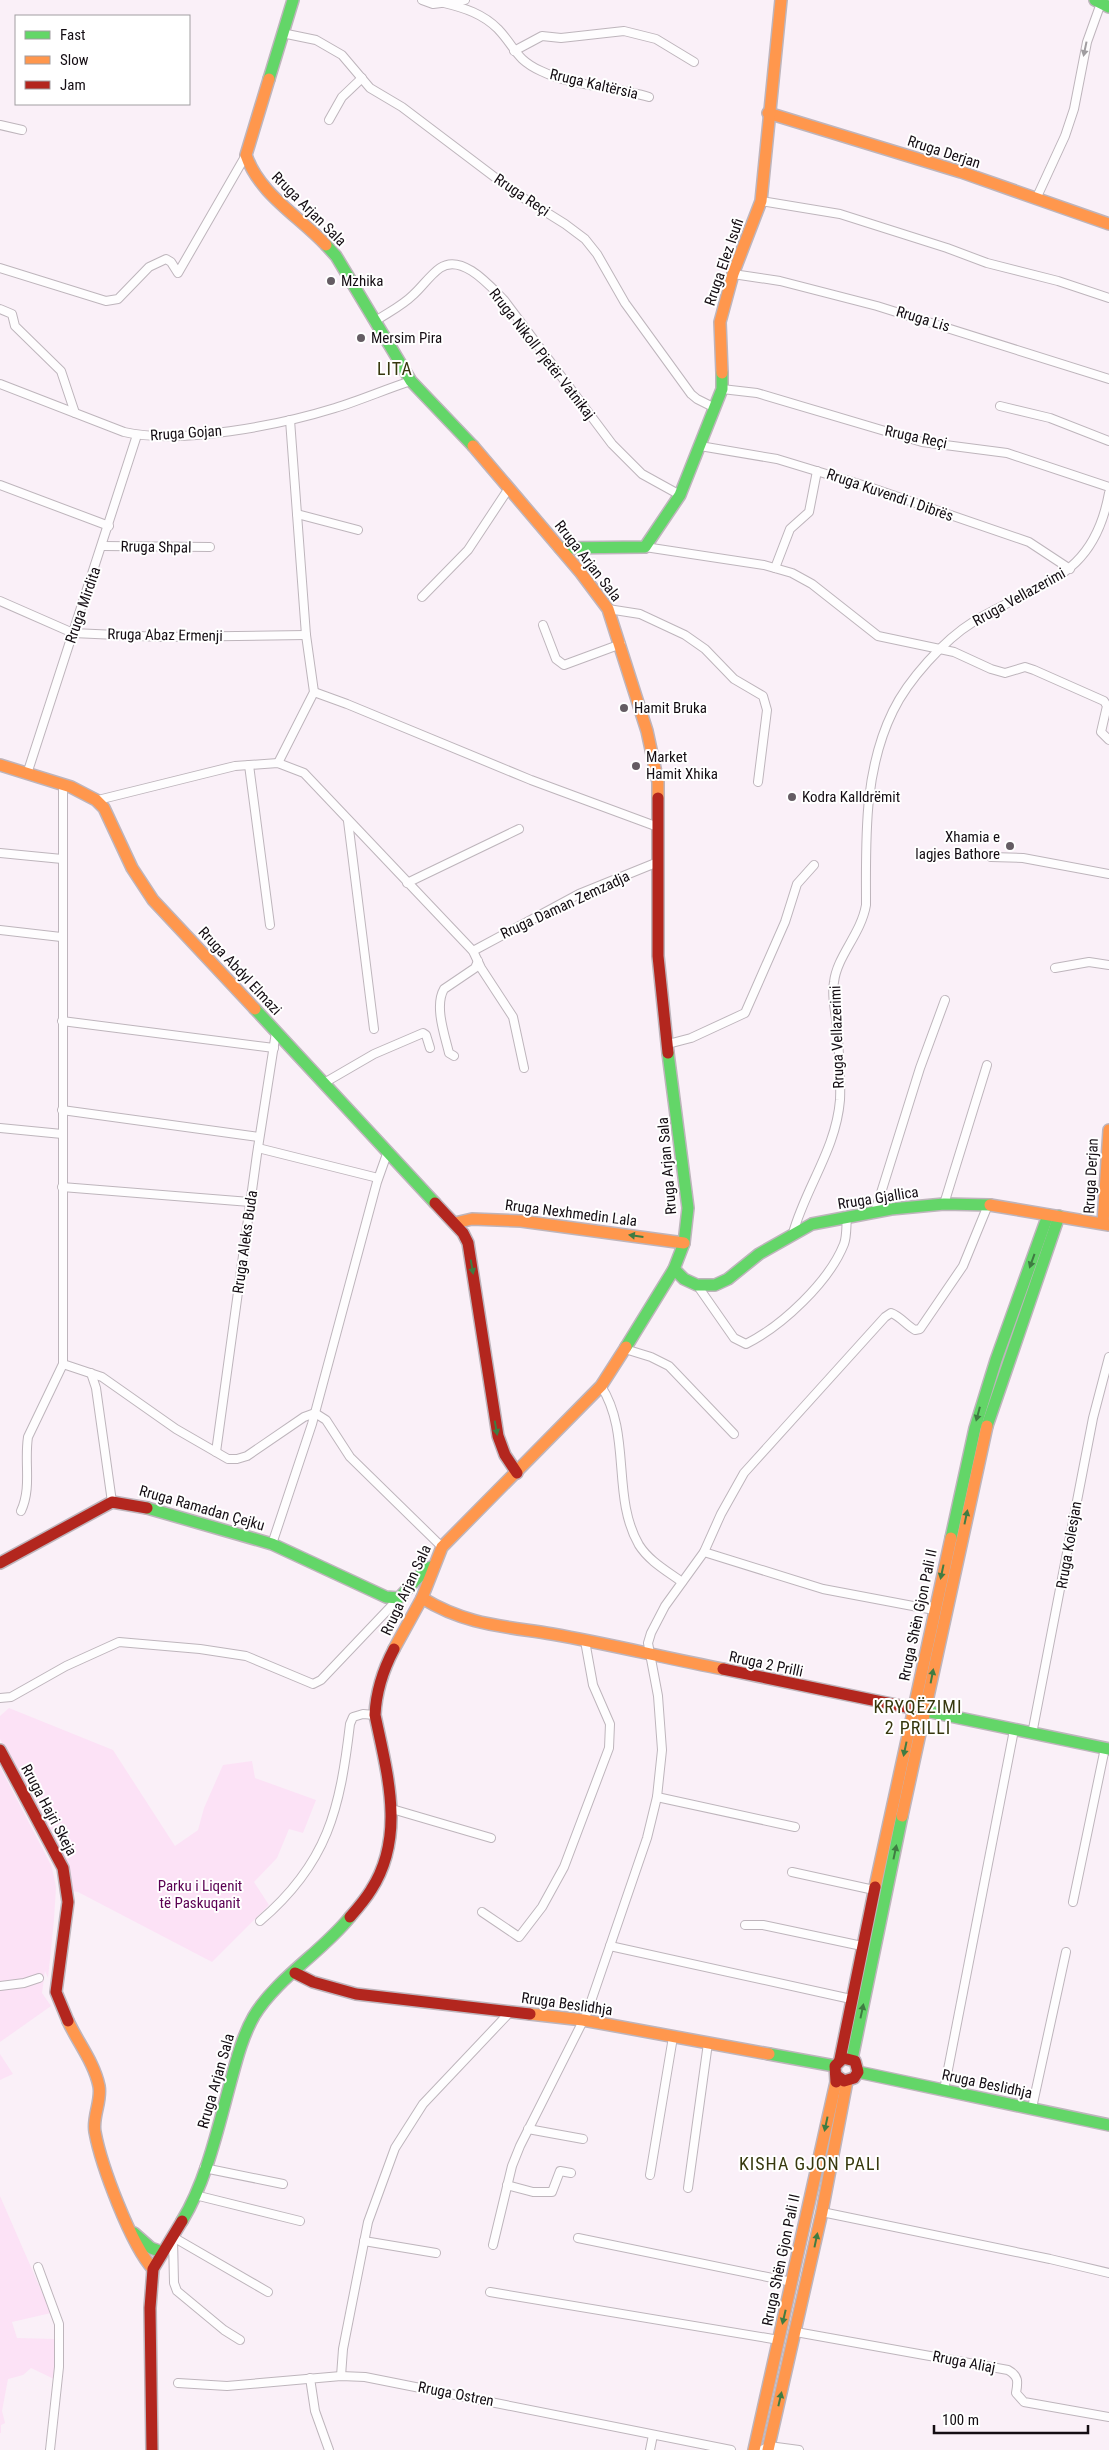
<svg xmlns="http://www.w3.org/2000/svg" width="1109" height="2450" viewBox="0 0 1109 2450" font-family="'Roboto Condensed',sans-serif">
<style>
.green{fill:#fce2f6}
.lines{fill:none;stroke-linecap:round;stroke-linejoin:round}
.street-casing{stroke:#beb5bc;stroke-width:10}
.fast-casing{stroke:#beb5bc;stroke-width:14}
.slow-casing{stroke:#beb5bc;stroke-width:14}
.jam-casing{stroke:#beb5bc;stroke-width:14}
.street{stroke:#fefdfe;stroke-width:8}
.fast{stroke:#63d668;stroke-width:11}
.slow{stroke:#ff974d;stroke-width:11}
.jam{stroke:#b3261e;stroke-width:11}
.oneway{fill:#a09da0}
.oneway2{fill:#3f7c42}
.poi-dot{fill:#645c63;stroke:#fff;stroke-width:2}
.labels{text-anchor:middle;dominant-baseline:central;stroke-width:4;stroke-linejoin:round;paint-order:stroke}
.street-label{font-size:15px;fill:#140d13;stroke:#fff}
.poi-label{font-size:15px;fill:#140d13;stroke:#fff;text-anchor:start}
.park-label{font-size:15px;fill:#5b0053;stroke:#fff}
.quarter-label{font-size:18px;letter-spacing:1px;fill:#37380e;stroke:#fff}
</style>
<rect width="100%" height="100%" fill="#faf0f8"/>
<!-- green -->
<g class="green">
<path d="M 9,1708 L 113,1750 L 175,1846 L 198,1830 L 204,1808 L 223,1765 L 252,1761 L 255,1778 L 316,1800 L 303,1833 L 289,1829 L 277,1858 L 254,1882 L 269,1905 L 212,1962 L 78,1892 L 71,1891 L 57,1846 L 0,1739 L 0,1716 Z"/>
<path d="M 0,1767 L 51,1865 L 54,1877 L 56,1887 L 54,1920 L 48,1978 L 45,1971 L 42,1993 L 51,2006 L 0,2042 Z"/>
<path d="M 0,2054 L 13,2074 L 0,2080 Z"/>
<path d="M 0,2196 L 51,2313 L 12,2322 L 17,2338 L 55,2339 L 54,2379 L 31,2368 L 23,2375 L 8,2379 L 2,2411 L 5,2423 L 1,2425 L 1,2433 L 0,2433 Z"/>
</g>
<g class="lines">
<defs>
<g id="street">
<path d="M 422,0 L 433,4 L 465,0"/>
<path d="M 444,3 C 465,8 483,14 498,29 C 516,48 515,59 541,71 C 574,87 614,86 649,97"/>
<path d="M 282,33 L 316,40 L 342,55 L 370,88 L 402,107 L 517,194 L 565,224 L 585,239 L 597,254 L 625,303 L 691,394 L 697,399 L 715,408"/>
<path d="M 514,51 L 542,36 L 561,38 L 624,31 L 656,39 L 694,62"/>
<path d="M 329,120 L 342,97 L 362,78"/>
<path d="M 0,125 L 22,130"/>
<path d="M 1036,199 L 1065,136 L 1074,109 L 1087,42 L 1101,3"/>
<path d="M 761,201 L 840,214 L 947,248 L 987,263 L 1058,281 L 1109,298"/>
<path d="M 0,268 L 106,301 L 118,299 L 149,267 L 166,259 L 171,262 L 178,273 L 246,155"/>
<path d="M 733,274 L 780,281 L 877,306 L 1109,379"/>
<path d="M 0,309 L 12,314 L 15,326 L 61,371 L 75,413"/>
<path d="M 374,322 C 387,313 402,306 413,295 C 422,287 430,275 440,268 C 462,253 490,286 504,300 L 612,444 L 642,474 L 680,495"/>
<path d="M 0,384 L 124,432 C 180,445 280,425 335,408 C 361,400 386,389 411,381"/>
<path d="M 722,389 L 757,393 L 922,442 L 1007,453 L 1109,487"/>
<path d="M 1000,406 L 1050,418 L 1109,441"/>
<path d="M 700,446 L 777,459 L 869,487 L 1029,542 L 1070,569"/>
<path d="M 0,485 L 109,526"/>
<path d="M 297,514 L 358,530"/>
<path d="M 103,546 L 210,547"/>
<path d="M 645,547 L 764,565 L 792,573 L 812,584 L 878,636 L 954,652 L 991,669 L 1005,673 L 1025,667 L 1034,670 L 1104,701 L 1107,706 L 1101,732 L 1109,740"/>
<path d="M 775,568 L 790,529 L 809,512 L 817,471"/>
<path d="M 422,597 L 468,550 L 509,488"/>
<path d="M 0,601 L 73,633 L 161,637 L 306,635"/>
<path d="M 608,609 L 640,614 L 685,635 L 705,649 L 734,679 L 763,696 L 767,710 L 758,782"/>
<path d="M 543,625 L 556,659 L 564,665 L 621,644"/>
<path d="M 314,692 L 347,704 L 531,780 L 658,827"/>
<path d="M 278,763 L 314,692 L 306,635 L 290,420"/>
<path d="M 249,765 L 270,925"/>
<path d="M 27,774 L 137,435"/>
<path d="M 98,800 L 235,766 L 278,763 L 304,773 L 473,951 L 481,968 L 513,1017 L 524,1068"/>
<path d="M 348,821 L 374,1029"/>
<path d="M 0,853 L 62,859"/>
<path d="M 991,857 L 1023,858 L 1109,874"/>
<path d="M 407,883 L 519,829"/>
<path d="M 0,930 L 61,937"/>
<path d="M 473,951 L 579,894 L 658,862"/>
<path d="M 1055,968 L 1089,962 L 1109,965"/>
<path d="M 62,1021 L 274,1048"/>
<path d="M 668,1044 L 691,1038 L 745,1013 L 785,922 L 797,884 L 814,865"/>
<path d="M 454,1056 L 449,1053 C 445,1036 434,1006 444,989 L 475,968 L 478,961"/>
<path d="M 324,1083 L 374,1054 L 423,1033 L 426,1035 L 430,1048"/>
<path d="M 62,1110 L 259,1137"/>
<path d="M 0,1128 L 62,1134"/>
<path d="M 258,1148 L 378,1178"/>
<path d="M 62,1187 L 250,1202"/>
<path d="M 944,1204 L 987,1065"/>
<path d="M 875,1212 L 920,1068 L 945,1000"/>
<path d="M 793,1233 C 806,1187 836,1149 840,1100 C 841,1077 839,1051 837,1028 C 836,1013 831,997 834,982 C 837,956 861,934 866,905 C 866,840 863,772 893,711 C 908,680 944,640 973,622 C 1038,582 1093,581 1109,493"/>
<path d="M 697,1285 L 734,1338 L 746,1344 C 782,1326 829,1282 844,1244 C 847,1236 846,1226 847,1217"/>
<path d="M 625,1349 L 651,1357 L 669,1366 L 734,1434"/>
<path d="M 63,1364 L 102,1377 L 176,1429 L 228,1459 L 237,1459 L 247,1456 L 304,1417 L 315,1413 L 326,1420 L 350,1457 L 442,1547"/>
<path d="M 91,1373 L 96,1388 L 112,1502"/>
<path d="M 601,1386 C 632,1434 611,1497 639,1545 C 649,1561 667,1571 682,1582"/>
<path d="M 216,1452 L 257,1154 L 276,1032"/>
<path d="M 21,1511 C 32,1487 24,1463 28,1437 L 63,1364 L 63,785"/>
<path d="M 272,1544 L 312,1424 L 377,1182 L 388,1151"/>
<path d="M 704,1552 L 823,1589 L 934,1610"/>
<path d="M 0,1698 L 11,1697 L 66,1666 L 119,1642 L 200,1649 L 246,1656 L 313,1684 L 321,1680 L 399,1598"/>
<path d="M 1032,1734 L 1093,1418 L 1109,1357"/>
<path d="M 657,1797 L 795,1827"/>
<path d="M 392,1809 L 491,1838"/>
<path d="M 792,1872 L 874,1890"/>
<path d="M 1073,1902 L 1105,1748"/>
<path d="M 482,1912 L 519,1937 L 542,1907 L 564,1867 L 609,1748 L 610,1724 L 593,1685 L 585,1641"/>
<path d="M 260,1921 C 328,1863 340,1809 350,1724 L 353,1717 L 363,1714 L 375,1715"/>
<path d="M 745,1925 L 763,1925 L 862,1946"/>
<path d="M 610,1946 L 851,1999"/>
<path d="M 0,1986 L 24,1983 L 39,1978"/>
<path d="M 944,2090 L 1014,1730"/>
<path d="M 1032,2108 L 1066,1952"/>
<path d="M 528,2129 L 583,2139"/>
<path d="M 204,2168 L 283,2184"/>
<path d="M 650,2175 L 673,2037"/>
<path d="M 507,2185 L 533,2192 L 552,2192 L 560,2171 L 571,2173"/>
<path d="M 688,2188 L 708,2043"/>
<path d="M 195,2195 L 300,2221"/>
<path d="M 822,2212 L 1050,2259 L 1109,2273"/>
<path d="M 173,2237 L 268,2292"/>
<path d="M 173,2238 L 174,2283 L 177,2291 L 224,2330 L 240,2340"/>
<path d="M 578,2238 L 792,2282"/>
<path d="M 364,2241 L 436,2253"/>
<path d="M 493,2245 L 512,2166 L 520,2146 L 587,2013 L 647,1838 L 657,1797 L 662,1750 L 658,1696 L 648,1643 L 651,1633 L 665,1606 L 704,1552 L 721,1514 L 744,1473 L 885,1317 L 891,1313 C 900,1316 906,1325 915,1330 L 920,1329 L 963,1266 L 988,1205"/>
<path d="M 38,2267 L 59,2324 L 59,2367 L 50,2450"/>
<path d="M 490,2292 L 779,2340"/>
<path d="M 796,2332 L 1008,2370 C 1019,2376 1018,2382 1016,2393 L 1024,2402 L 1109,2417"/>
<path d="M 341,2376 L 343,2349 L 368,2222 L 395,2148 L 423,2104 L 511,2011"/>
<path d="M 310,2378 L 315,2411 L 329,2450"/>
<path d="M 178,2383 L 227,2386 L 341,2376 L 365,2377 L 731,2450"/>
<path d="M 650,2450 L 653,2435"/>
<path d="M 762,2450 L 769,2446 L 799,2450"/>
</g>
<g id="fast">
<path d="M 1095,0 L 1109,7"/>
<path d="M 269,79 L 293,0"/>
<path d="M 326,245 L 336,256 L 411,381 L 473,446"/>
<path d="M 560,548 L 645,547 L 680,495 L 722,389 L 722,373"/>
<path d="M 255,1009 L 435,1203"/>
<path d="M 674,1269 L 684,1279 L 697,1285 L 715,1285 L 728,1279 L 759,1254 L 812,1224 L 891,1209 L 944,1204 L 990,1205"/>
<path d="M 626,1347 L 674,1269 L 684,1243 L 688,1208 L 668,1053"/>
<path d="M 987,1426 L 1059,1216"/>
<path d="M 147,1508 L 272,1544 L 386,1597 L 399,1598 L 426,1569 L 434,1566"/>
<path d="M 951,1538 L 975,1428 L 996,1360 L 1048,1215"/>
<path d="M 916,1709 L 1109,1749"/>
<path d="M 769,2054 L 835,2066"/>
<path d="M 852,2059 L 902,1816"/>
<path d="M 858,2072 L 1109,2125"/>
<path d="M 182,2221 C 206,2182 218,2128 230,2084 C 236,2062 242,2037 254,2016 C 277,1978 322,1952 350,1917"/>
<path d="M 134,2233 L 151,2248 L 162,2252"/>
</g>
<g id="slow">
<path d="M 269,79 L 246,155 C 259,194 299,216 326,245"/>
<path d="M 768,113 L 961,172 L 1109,224"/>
<path d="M 722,373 L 720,322 L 733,274 L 761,201 L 781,0"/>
<path d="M 473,446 L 581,573 L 608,609 L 647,731 L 658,782 L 658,798"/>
<path d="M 0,765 L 71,787 L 96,800 L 104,808 L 132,868 L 153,900 L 255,1009"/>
<path d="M 990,1205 L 1109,1225"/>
<path d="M 455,1223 L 472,1219 L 521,1221 L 684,1243"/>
<path d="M 1103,1223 L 1109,1130"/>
<path d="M 422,1598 C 466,1625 503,1626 552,1634 C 609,1644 666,1658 723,1669"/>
<path d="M 394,1649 L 422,1598 L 442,1547 L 601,1386 L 626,1347"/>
<path d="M 902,1816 L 987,1426"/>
<path d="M 875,1887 L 951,1538"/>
<path d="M 530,2014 L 583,2020 L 769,2054"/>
<path d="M 68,2021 C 78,2043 94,2062 99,2086 C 102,2101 92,2117 95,2132 C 101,2165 131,2245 153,2269"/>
<path d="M 754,2450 L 836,2082"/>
<path d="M 768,2450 L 822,2212 L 847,2081"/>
</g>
<g id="jam">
<path d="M 658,798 L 658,956 L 668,1053"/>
<path d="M 435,1203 L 463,1233 L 468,1243 L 498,1436 L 505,1455 L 517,1473"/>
<path d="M 0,1563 L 112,1502 L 147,1508"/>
<path d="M 723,1669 L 916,1709"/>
<path d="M 0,1750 L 63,1868 L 68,1902 L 56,1992 L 68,2021"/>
<path d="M 350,1917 C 357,1909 365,1900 371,1890 C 406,1836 387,1773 375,1715 C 376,1692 383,1670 394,1649"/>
<path d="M 295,1973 L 313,1982 L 356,1994 L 530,2014"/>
<path d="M 840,2059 L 875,1887"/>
<path d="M 836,2082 L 835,2066 L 843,2058 L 855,2061 L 858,2072 L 854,2078 L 844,2081 L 837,2076"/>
<path d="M 152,2450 L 150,2308 L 153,2269 L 182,2221"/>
</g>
</defs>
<!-- street casing -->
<use href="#street" class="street-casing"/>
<!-- fast casing -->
<use href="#fast" class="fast-casing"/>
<!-- slow casing -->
<use href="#slow" class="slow-casing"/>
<!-- jam casing -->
<use href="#jam" class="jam-casing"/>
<!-- street -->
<use href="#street" class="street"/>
<!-- fast -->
<use href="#fast" class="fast"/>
<!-- slow -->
<use href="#slow" class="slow"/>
<!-- jam -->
<use href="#jam" class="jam"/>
</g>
<!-- one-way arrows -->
<defs><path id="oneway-solid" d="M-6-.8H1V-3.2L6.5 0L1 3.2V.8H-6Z" transform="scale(1.25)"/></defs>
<use class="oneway" href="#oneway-solid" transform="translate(1085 49) rotate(102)"/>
<g class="oneway2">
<use href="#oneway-solid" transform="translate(636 1236) rotate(-172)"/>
<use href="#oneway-solid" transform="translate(1032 1261) rotate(110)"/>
<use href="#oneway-solid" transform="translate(472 1267) rotate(80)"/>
<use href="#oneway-solid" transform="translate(978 1414) rotate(105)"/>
<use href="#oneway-solid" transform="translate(496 1428) rotate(80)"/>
<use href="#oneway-solid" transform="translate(966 1517) rotate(-78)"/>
<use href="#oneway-solid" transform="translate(942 1572) rotate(102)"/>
<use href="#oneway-solid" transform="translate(932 1676) rotate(-79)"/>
<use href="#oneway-solid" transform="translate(905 1749) rotate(102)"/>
<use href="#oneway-solid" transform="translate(895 1852) rotate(-78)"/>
<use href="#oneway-solid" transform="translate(862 2011) rotate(-78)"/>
<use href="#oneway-solid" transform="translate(826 2124) rotate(102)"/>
<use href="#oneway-solid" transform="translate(816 2240) rotate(-78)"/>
<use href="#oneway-solid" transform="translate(784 2317) rotate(103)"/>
<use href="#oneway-solid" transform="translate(780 2399) rotate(-77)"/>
</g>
<!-- markers -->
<g class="poi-dot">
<circle cx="331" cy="281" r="5"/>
<circle cx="361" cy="338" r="5"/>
<circle cx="624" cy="708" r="5"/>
<circle cx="636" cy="766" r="5"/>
<circle cx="792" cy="797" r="5"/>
<circle cx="1010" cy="846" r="5"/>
</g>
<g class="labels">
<!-- street labels -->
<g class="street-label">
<text transform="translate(594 84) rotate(13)">Rruga Kaltërsia</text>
<text transform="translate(944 152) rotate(18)">Rruga Derjan</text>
<text transform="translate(522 195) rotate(34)">Rruga Reçi</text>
<text transform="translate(309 209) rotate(45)">Rruga Arjan Sala</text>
<text transform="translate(724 262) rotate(-71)">Rruga Elez Isufi</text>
<text transform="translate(923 319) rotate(17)">Rruga Lis</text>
<text transform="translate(542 354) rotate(52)">Rruga Nikoll Pjetër Vatnikaj</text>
<text transform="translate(186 433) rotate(-4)">Rruga Gojan</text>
<text transform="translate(916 437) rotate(12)">Rruga Reçi</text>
<text transform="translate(890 495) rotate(19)">Rruga Kuvendi I Dibrës</text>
<text transform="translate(156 547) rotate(1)">Rruga Shpal</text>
<text transform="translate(588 561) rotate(52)">Rruga Arjan Sala</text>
<text transform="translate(1019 597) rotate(-29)">Rruga Vellazerimi</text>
<text transform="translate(83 605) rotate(-71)">Rruga Mirdita</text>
<text transform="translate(165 635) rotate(1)">Rruga Abaz Ermenji</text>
<text transform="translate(565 905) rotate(-25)">Rruga Daman Zemzadja</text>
<text transform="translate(240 971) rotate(47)">Rruga Abdyl Elmazi</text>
<text transform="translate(837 1037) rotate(-92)">Rruga Vellazerimi</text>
<text transform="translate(667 1166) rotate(-95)">Rruga Arjan Sala</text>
<text transform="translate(1091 1176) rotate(-87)">Rruga Derjan</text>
<text transform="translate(878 1198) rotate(-9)">Rruga Gjallica</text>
<text transform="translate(571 1213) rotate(7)">Rruga Nexhmedin Lala</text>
<text transform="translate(245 1242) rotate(-82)">Rruga Aleks Buda</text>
<text transform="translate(202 1508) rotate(16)">Rruga Ramadan Çejku</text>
<text transform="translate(1069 1545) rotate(-80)">Rruga Kolesjan</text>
<text transform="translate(406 1590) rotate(-65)">Rruga Arjan Sala</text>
<text transform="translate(918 1615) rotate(-78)">Rruga Shën Gjon Pali II</text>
<text transform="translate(766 1664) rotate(12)">Rruga 2 Prilli</text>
<text transform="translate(49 1810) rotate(62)">Rruga Hajri Skeja</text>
<text transform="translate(567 2004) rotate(8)">Rruga Beslidhja</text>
<text transform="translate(216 2081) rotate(-74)">Rruga Arjan Sala</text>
<text transform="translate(987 2084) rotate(12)">Rruga Beslidhja</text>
<text transform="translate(781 2260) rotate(-78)">Rruga Shën Gjon Pali II</text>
<text transform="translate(964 2362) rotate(11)">Rruga Aliaj</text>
<text transform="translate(456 2394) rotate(11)">Rruga Ostren</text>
</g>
<!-- poi labels -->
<g class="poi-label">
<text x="341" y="281">Mzhika</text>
<text x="371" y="338">Mersim Pira</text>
<text x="634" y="708">Hamit Bruka</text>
<text x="646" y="757">Market<tspan x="646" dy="17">Hamit Xhika</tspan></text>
<text x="802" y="797">Kodra Kalldrëmit</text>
<text x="1000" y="837" text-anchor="end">Xhamia e<tspan x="1000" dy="17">lagjes Bathore</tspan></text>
</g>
<!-- park labels -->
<g class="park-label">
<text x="200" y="1886">Parku i Liqenit<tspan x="200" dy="17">të Paskuqanit</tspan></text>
</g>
<!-- quarter labels -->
<g class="quarter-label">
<text x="395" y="368">LITA</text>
<text x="918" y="1706">KRYQËZIMI<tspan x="918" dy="21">2 PRILLI</tspan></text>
<text x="810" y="2163">KISHA GJON PALI</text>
</g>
</g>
<!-- legend -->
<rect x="15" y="15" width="175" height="90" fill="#ffffff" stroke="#a19ea1"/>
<rect x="25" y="31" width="25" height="8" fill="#63d668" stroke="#a19ea1"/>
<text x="60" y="40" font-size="15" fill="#140d13">Fast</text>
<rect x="25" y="56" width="25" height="8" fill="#ff974d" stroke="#a19ea1"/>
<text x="60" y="65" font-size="15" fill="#140d13">Slow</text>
<rect x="25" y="81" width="25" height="8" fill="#b3261e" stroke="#a19ea1"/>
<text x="60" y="90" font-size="15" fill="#140d13">Jam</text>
<!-- scale -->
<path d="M934 2425v8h154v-8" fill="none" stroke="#140d13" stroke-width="2.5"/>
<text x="942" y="2425" font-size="15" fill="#140d13" stroke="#ffffff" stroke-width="4" paint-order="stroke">100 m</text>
</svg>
